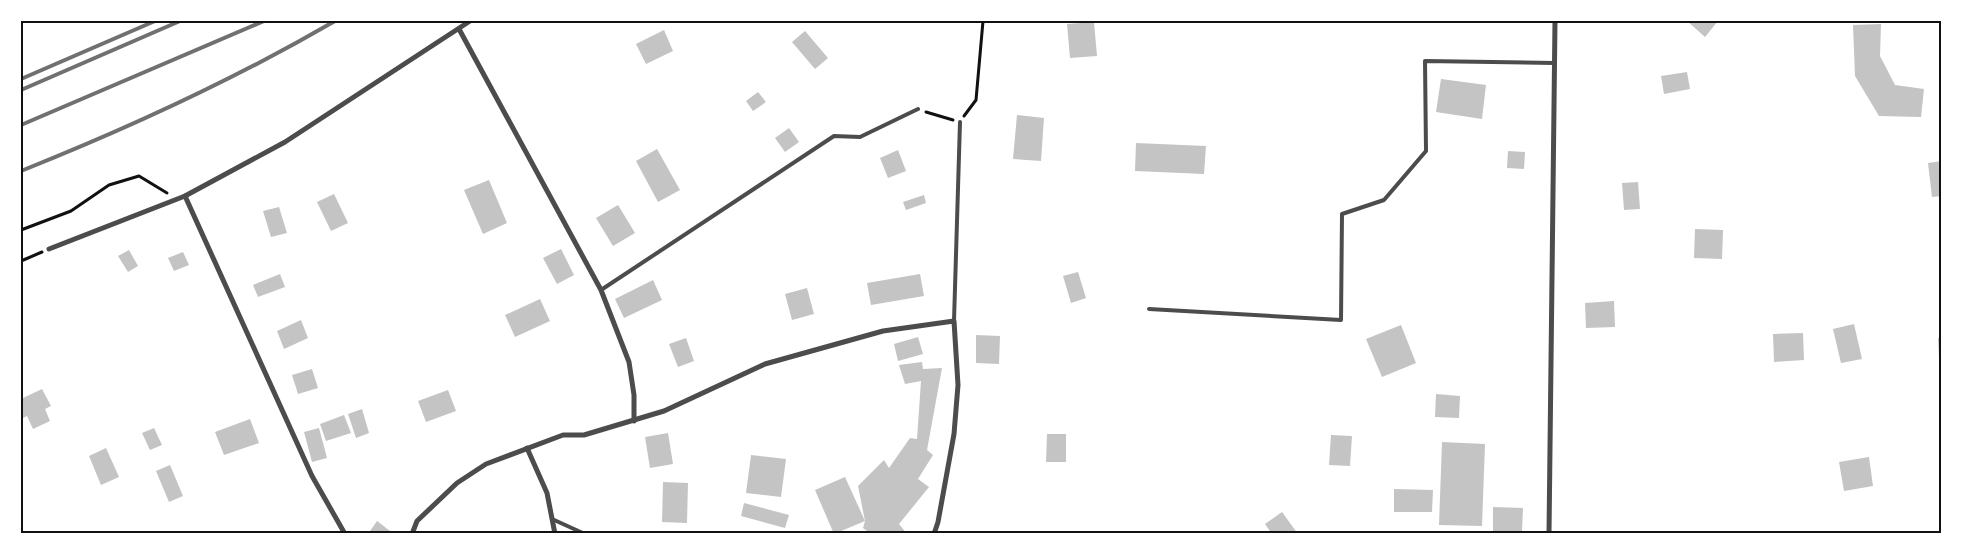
<svg xmlns="http://www.w3.org/2000/svg" width="1963" height="555" viewBox="0 0 1963 555" font-family="Lato,sans-serif">
<style>
.building{fill:#c4c4c4}
.lines{fill:none;stroke-linecap:round;stroke-linejoin:round}
.path{stroke:#111;stroke-width:3}
.service{stroke:#4c4c4c;stroke-width:4}
.minor{stroke:#4c4c4c;stroke-width:5}
.rail{stroke:#707070;stroke-width:4}
.neatline{fill:none;stroke:#111;stroke-width:2}
</style>
<rect width="100%" height="100%" fill="#fff"/>
<!-- building -->
<g class="building">
<path d="M 1687,21 L 1718,21 L 1705,37 Z"/>
<path d="M 1094,22 L 1097,56 L 1070,58 L 1067,24 Z"/>
<path d="M 1881,24 L 1880,56 L 1895,85 L 1924,89 L 1921,117 L 1879,116 L 1855,76 L 1853,25 Z"/>
<path d="M 664,30 L 673,51 L 646,64 L 636,44 Z"/>
<path d="M 805,31 L 828,58 L 815,69 L 792,42 Z"/>
<path d="M 1687,72 L 1690,89 L 1664,94 L 1661,76 Z"/>
<path d="M 1441,79 L 1486,85 L 1482,119 L 1436,112 Z"/>
<path d="M 758,92 L 766,102 L 753,111 L 746,101 Z"/>
<path d="M 1017,115 L 1044,118 L 1041,161 L 1013,159 Z"/>
<path d="M 789,128 L 799,142 L 785,152 L 775,138 Z"/>
<path d="M 1136,143 L 1206,146 L 1204,174 L 1135,171 Z"/>
<path d="M 657,149 L 680,190 L 658,202 L 636,161 Z"/>
<path d="M 898,150 L 906,171 L 888,178 L 880,158 Z"/>
<path d="M 1508,151 L 1525,152 L 1524,169 L 1507,168 Z"/>
<path d="M 1942,161 L 1942,196 L 1932,197 L 1928,163 Z"/>
<path d="M 489,180 L 507,223 L 483,234 L 464,190 Z"/>
<path d="M 1638,182 L 1640,209 L 1624,210 L 1622,183 Z"/>
<path d="M 334,194 L 348,223 L 331,231 L 317,202 Z"/>
<path d="M 924,195 L 926,203 L 906,210 L 903,202 Z"/>
<path d="M 618,205 L 635,233 L 613,246 L 596,218 Z"/>
<path d="M 279,207 L 287,233 L 271,237 L 263,211 Z"/>
<path d="M 1695,229 L 1723,230 L 1722,259 L 1694,258 Z"/>
<path d="M 561,249 L 574,275 L 557,284 L 543,258 Z"/>
<path d="M 129,250 L 138,266 L 128,272 L 118,256 Z"/>
<path d="M 183,252 L 189,265 L 174,271 L 168,258 Z"/>
<path d="M 1078,272 L 1086,298 L 1071,303 L 1063,276 Z"/>
<path d="M 280,274 L 285,287 L 258,297 L 253,285 Z"/>
<path d="M 920,274 L 924,296 L 871,305 L 867,283 Z"/>
<path d="M 653,280 L 662,300 L 624,318 L 615,299 Z"/>
<path d="M 807,288 L 814,314 L 792,320 L 785,294 Z"/>
<path d="M 540,299 L 550,321 L 515,337 L 505,315 Z"/>
<path d="M 1614,301 L 1615,327 L 1586,328 L 1585,303 Z"/>
<path d="M 301,320 L 308,338 L 284,349 L 277,331 Z"/>
<path d="M 1854,324 L 1862,359 L 1841,363 L 1833,329 Z"/>
<path d="M 1401,325 L 1416,363 L 1382,377 L 1366,339 Z"/>
<path d="M 1803,333 L 1804,360 L 1774,362 L 1773,334 Z"/>
<path d="M 976,335 L 1000,336 L 999,364 L 976,363 Z"/>
<path d="M 918,337 L 923,354 L 898,361 L 894,344 Z"/>
<path d="M 686,338 L 694,361 L 678,367 L 669,344 Z"/>
<path d="M 1938,338 L 1942,338 L 1942,376 L 1940,376 Z"/>
<path d="M 922,362 L 923,369 L 942,368 L 927,450 L 933,455 L 918,479 L 929,487 L 899,524 L 907,534 L 871,534 L 863,528 L 865,521 L 858,486 L 884,460 L 889,468 L 910,438 L 917,439 L 921,381 L 905,384 L 899,365 Z"/>
<path d="M 312,369 L 318,388 L 298,394 L 292,375 Z"/>
<path d="M 42,389 L 51,406 L 45,409 L 50,421 L 33,429 L 27,416 L 21,419 L 21,399 Z"/>
<path d="M 448,390 L 456,411 L 426,422 L 418,401 Z"/>
<path d="M 1436,394 L 1460,396 L 1459,418 L 1435,417 Z"/>
<path d="M 362,409 L 369,433 L 356,438 L 348,414 Z"/>
<path d="M 344,415 L 351,433 L 326,441 L 320,424 Z"/>
<path d="M 250,419 L 259,443 L 224,455 L 215,432 Z"/>
<path d="M 154,428 L 162,445 L 150,450 L 142,433 Z"/>
<path d="M 319,428 L 327,458 L 312,462 L 304,432 Z"/>
<path d="M 668,433 L 673,464 L 650,468 L 645,437 Z"/>
<path d="M 1047,434 L 1066,434 L 1066,462 L 1046,462 Z"/>
<path d="M 1331,435 L 1352,436 L 1350,466 L 1329,465 Z"/>
<path d="M 1442,442 L 1485,444 L 1482,526 L 1439,525 Z"/>
<path d="M 106,448 L 119,477 L 101,485 L 89,456 Z"/>
<path d="M 751,455 L 786,459 L 781,497 L 746,493 Z"/>
<path d="M 1869,457 L 1873,486 L 1844,491 L 1839,462 Z"/>
<path d="M 170,465 L 183,496 L 169,502 L 156,471 Z"/>
<path d="M 845,477 L 865,521 L 834,534 L 815,490 Z"/>
<path d="M 663,482 L 688,483 L 687,523 L 662,522 Z"/>
<path d="M 1394,489 L 1433,490 L 1432,512 L 1394,512 Z"/>
<path d="M 744,503 L 789,515 L 785,528 L 741,516 Z"/>
<path d="M 1493,507 L 1523,508 L 1522,531 L 1493,531 Z"/>
<path d="M 1282,512 L 1298,534 L 1272,534 L 1265,524 Z"/>
<path d="M 377,521 L 394,534 L 368,534 Z"/>
</g>
<g class="lines">
<!-- path -->
<g class="path">
<path d="M 926,112 L 953,120"/>
<path d="M 964,116 L 976,100 L 983,21"/>
<path d="M 21,230 L 71,211 L 109,185 L 139,176 L 167,193"/>
<path d="M 21,261 L 42,252"/>
</g>
<!-- service -->
<g class="service">
<path d="M 601,290 L 834,136 L 860,137 L 918,109"/>
<path d="M 1149,309 L 1341,320 L 1342,214 L 1384,200 L 1426,151 L 1425,61 L 1554,63"/>
<path d="M 954,321 L 960,122"/>
<path d="M 552,519 L 585,534"/>
</g>
<!-- minor -->
<g class="minor">
<path d="M 459,29 L 601,290 L 629,362 L 634,395 L 634,421"/>
<path d="M 185,196 L 312,476 L 345,534"/>
<path d="M 49,249 L 185,196 L 285,142 L 470,21"/>
<path d="M 527,448 L 547,493 L 555,534"/>
<path d="M 412,534 L 417,521 L 457,483 L 486,464 L 563,435 L 584,435 L 664,411 L 765,364 L 883,331 L 954,321 L 958,385 L 954,434 L 938,522 L 934,534"/>
<path d="M 1549,534 L 1555,21"/>
</g>
<!-- rail -->
<g class="rail">
<path d="M 21,79 L 155,21"/>
<path d="M 21,90 L 180,21"/>
<path d="M 21,125 L 264,21"/>
<path d="M 21,171 C 129,128 235,79 335,21"/>
</g>
</g>
<!-- border -->
<rect width="1963" height="555" fill="none" stroke="#ffffff" stroke-width="45"/>
<rect x="22" y="22" width="1918" height="510" class="neatline"/>
</svg>
